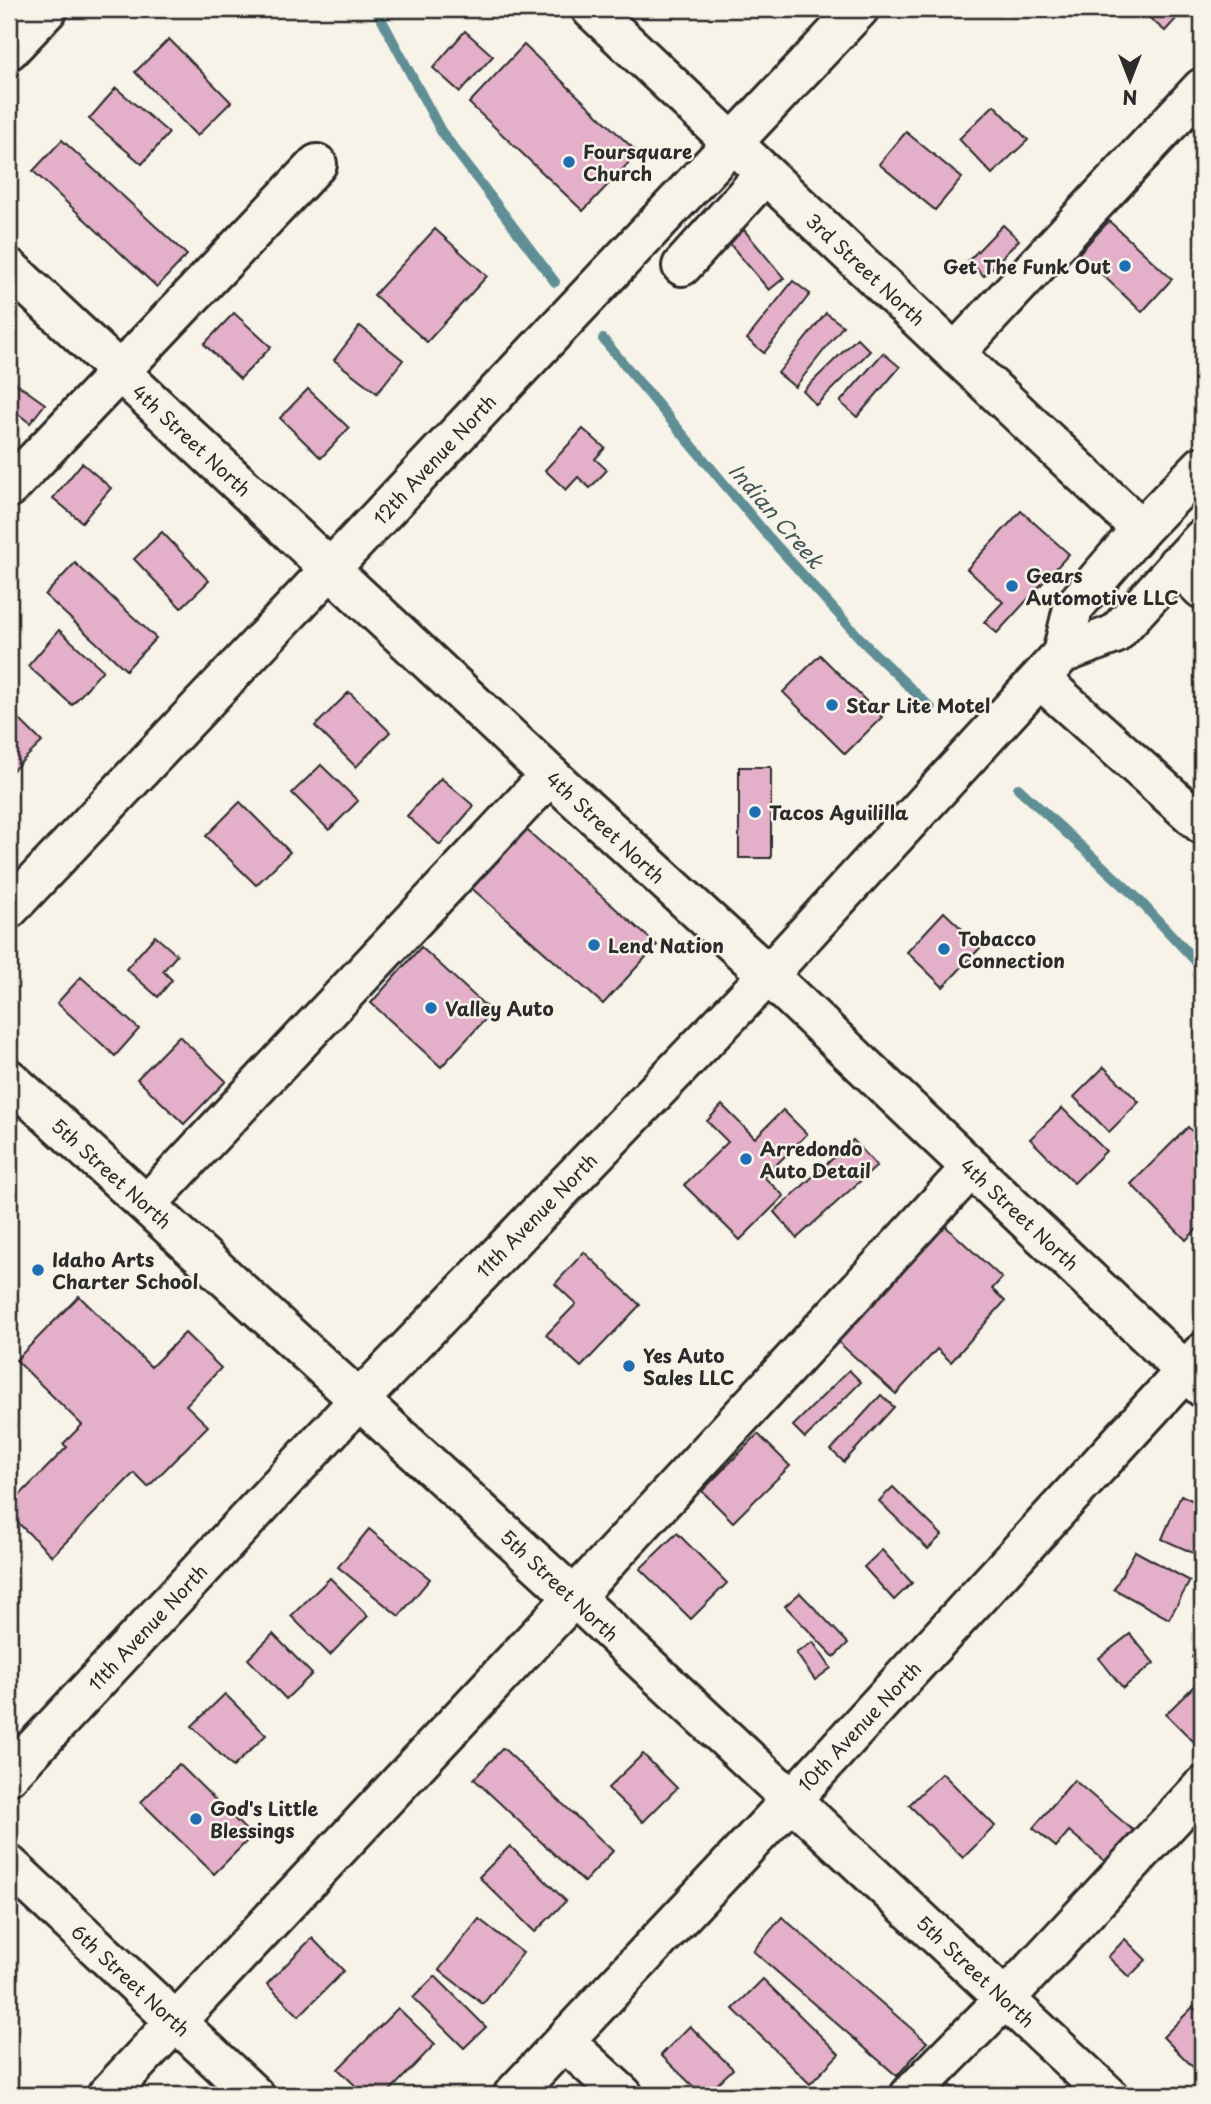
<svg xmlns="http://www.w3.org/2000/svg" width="1211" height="2104" viewBox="0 0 1211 2104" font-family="'Playpen Sans',sans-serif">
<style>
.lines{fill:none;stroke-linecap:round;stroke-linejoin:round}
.stream{stroke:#5f8f95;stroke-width:10}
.building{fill:#e3afc9;stroke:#2b2b2b;stroke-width:2}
.minor-casing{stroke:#2b2b2b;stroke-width:44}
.major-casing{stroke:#2b2b2b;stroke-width:44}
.minor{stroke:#f7f3e8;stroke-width:38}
.major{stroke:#f7f3e8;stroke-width:38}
.poi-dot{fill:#1f6fb2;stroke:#f7f3e8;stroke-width:2.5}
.labels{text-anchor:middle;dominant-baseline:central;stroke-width:5;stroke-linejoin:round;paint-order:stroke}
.poi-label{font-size:19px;font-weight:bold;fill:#2b2b2b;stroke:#f7f3e8;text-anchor:start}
.street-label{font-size:19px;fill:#2b2b2b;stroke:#f7f3e8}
.water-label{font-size:21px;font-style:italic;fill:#415557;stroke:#f7f3e8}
</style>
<rect width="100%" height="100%" fill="#f7f3e8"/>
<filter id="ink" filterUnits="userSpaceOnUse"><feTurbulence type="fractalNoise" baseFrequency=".0143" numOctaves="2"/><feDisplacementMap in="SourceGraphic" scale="14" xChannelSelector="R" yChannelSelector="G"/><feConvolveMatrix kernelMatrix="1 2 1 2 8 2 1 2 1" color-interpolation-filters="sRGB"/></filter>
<g filter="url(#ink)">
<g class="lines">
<!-- stream -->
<g class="stream">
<path d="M 376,9 L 441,131 L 555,282"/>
<path d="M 603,339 L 767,535 L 867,646 L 931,708"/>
<path d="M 1018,788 L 1137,898 L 1202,968"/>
</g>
</g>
<!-- building -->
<g class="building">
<path d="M 1139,9 L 1185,9 L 1165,31 Z"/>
<path d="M 465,31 L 493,56 L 460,92 L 433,68 Z"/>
<path d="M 169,39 L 231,102 L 197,136 L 135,72 Z"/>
<path d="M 524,45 L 638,153 L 583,211 L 469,103 Z"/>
<path d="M 116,88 L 169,133 L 142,164 L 89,119 Z"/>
<path d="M 994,105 L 1028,140 L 992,174 L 959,139 Z"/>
<path d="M 906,132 L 962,178 L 935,210 L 879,164 Z"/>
<path d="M 62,140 L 187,255 L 157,287 L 33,171 Z"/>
<path d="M 1109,221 L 1172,279 L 1142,312 L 1079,253 Z"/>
<path d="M 1003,225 L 1019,240 L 984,276 L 968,261 Z"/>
<path d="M 435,229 L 487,276 L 427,342 L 374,295 Z"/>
<path d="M 744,230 L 784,278 L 769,290 L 729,243 Z"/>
<path d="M 793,281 L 810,294 L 764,353 L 747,339 Z"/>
<path d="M 234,313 L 271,347 L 240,379 L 204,344 Z"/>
<path d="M 826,313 L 843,326 L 795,387 L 778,373 Z"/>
<path d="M 360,326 L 403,360 L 377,393 L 334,360 Z"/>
<path d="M 857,338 L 870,351 L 816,405 L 803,391 Z"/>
<path d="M 883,353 L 900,367 L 857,417 L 840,402 Z"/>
<path d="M 10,379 L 45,404 L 30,423 L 9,407 Z"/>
<path d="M 308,389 L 349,428 L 321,458 L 280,418 Z"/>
<path d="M 583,429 L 605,448 L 595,459 L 607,470 L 590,488 L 578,477 L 566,490 L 545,470 Z"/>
<path d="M 82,463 L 111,488 L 82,522 L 53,498 Z"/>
<path d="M 1021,511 L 1069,554 L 997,633 L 984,622 L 1003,602 L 967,569 Z"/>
<path d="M 162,532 L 209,581 L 181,608 L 134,559 Z"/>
<path d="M 75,563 L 156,638 L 126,670 L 45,595 Z"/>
<path d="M 59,630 L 103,670 L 72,705 L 28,666 Z"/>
<path d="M 820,655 L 882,717 L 845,754 L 783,692 Z"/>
<path d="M 349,692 L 390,732 L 356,767 L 315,726 Z"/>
<path d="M 9,709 L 42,742 L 11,772 L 9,770 Z"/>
<path d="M 321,765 L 358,801 L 329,830 L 292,793 Z"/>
<rect x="739" y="767" width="32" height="91"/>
<path d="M 441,778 L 474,806 L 440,845 L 407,816 Z"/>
<path d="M 240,802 L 290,852 L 256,885 L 206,836 Z"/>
<path d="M 521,825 L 657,945 L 603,1004 L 468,885 Z"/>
<path d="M 944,912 L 981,947 L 943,987 L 907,952 Z"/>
<path d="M 155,936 L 177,955 L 163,971 L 172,980 L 158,997 L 126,969 Z"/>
<path d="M 421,947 L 492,1012 L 441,1067 L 371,1003 Z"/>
<path d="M 81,977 L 139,1029 L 115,1056 L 57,1003 Z"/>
<path d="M 179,1036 L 226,1081 L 184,1124 L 137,1079 Z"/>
<path d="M 1104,1067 L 1139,1102 L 1109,1132 L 1074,1097 Z"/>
<path d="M 722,1105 L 755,1138 L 783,1110 L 807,1134 L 764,1177 L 784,1196 L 740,1240 L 684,1185 L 728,1142 L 707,1121 Z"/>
<path d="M 1062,1108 L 1106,1151 L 1074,1183 L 1030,1139 Z"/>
<path d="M 1188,1127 L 1202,1141 L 1202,1224 L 1186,1240 L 1131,1184 Z"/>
<path d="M 853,1140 L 877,1166 L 797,1238 L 774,1212 Z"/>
<path d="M 943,1224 L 1002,1278 L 992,1289 L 1005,1301 L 951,1362 L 937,1349 L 896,1394 L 837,1341 Z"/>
<path d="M 584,1252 L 640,1305 L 581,1367 L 546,1335 L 576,1304 L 555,1284 Z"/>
<path d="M 79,1296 L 151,1367 L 185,1333 L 221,1368 L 186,1405 L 208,1426 L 148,1487 L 134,1473 L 52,1556 L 9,1514 L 9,1506 L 67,1447 L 63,1444 L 82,1425 L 16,1360 Z"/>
<path d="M 849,1370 L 861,1382 L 805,1438 L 793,1426 Z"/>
<path d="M 881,1395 L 894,1407 L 844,1462 L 831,1450 Z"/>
<path d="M 758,1434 L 790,1466 L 733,1522 L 702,1491 Z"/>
<path d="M 893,1487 L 942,1535 L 928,1549 L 879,1501 Z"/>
<path d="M 1181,1495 L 1202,1505 L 1202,1557 L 1162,1539 Z"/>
<path d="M 369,1529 L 430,1579 L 399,1616 L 338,1567 Z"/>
<path d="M 677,1533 L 727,1583 L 691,1619 L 640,1569 Z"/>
<path d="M 882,1550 L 912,1583 L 894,1600 L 864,1567 Z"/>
<path d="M 1135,1551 L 1190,1581 L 1169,1619 L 1114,1589 Z"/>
<path d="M 330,1578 L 368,1616 L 330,1655 L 291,1616 Z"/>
<path d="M 800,1593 L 848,1643 L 834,1657 L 785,1606 Z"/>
<path d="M 273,1634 L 312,1674 L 286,1699 L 248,1659 Z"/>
<path d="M 1130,1634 L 1154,1663 L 1123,1688 L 1099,1658 Z"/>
<path d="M 813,1642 L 831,1668 L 815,1680 L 796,1653 Z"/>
<path d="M 1202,1644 L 1202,1665 L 1192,1657 Z"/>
<path d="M 1196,1684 L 1202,1690 L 1202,1733 L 1194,1742 L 1166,1714 Z"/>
<path d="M 225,1694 L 266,1735 L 233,1767 L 192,1726 Z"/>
<path d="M 503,1748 L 613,1851 L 584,1882 L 474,1779 Z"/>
<path d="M 643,1754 L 677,1788 L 643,1822 L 608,1788 Z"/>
<path d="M 179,1764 L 252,1836 L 214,1874 L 141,1802 Z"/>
<path d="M 942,1773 L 995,1826 L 963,1858 L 909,1805 Z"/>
<path d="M 1074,1780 L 1134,1831 L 1107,1863 L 1069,1831 L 1056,1847 L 1033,1828 Z"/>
<path d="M 510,1846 L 566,1901 L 535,1932 L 479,1877 Z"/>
<path d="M 782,1917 L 927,2042 L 897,2076 L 753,1951 Z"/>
<path d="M 479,1919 L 523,1953 L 483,2004 L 439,1970 Z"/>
<path d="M 312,1938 L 344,1971 L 299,2016 L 267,1984 Z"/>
<path d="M 1125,1939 L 1146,1960 L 1129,1977 L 1108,1957 Z"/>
<path d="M 435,1976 L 486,2027 L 464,2048 L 413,1998 Z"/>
<path d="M 763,1979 L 839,2054 L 810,2084 L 733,2009 Z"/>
<path d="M 1193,2007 L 1202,2016 L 1202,2076 L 1163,2037 Z"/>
<path d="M 398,2008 L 435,2044 L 386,2095 L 365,2095 L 338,2069 Z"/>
<path d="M 690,2026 L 733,2069 L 706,2095 L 702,2095 L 661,2055 Z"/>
<path d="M 947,2082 L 961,2095 L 934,2095 Z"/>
</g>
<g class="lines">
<defs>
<g id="minor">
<path d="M 591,9 L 1141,529"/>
<path d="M 9,50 L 48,9"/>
<path d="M 682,266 L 765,174"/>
<path d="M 9,268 L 550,775 L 768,975 L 1202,1387"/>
<path d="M 955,353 L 1202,88"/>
<path d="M 9,488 L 317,164"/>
<path d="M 1177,564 L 1202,589"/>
<path d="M 1040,679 L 1202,824"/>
<path d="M 9,909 L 859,9"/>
<path d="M 9,1079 L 574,1597 L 1108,2095"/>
<path d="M 147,1204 L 550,775"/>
<path d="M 9,1865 L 254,2095"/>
<path d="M 564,2041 L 623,2095"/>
<path d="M 107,2095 L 574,1597 L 971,1168"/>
<path d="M 513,2095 L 791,1800 L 1202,1353"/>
<path d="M 910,2095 L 1005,1999 L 1202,1787"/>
</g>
<g id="major">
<path d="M 1062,654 L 1073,608 L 1141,529 L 1202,466"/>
<path d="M 9,1775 L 359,1400 L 768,975 L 1062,654 L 1115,634 L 1202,539"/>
</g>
</defs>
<!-- minor casing -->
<use href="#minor" class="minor-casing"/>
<!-- major casing -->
<use href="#major" class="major-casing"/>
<!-- minor -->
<use href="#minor" class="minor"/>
<!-- major -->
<use href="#major" class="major"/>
</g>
</g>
<!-- markers -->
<g class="poi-dot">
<circle cx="569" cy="162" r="7"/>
<circle cx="1125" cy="266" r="7"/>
<circle cx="1012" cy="586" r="7"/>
<circle cx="832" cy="705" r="7"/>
<circle cx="755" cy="812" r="7"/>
<circle cx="594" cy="945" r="7"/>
<circle cx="944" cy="949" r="7"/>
<circle cx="431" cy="1008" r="7"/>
<circle cx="746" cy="1159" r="7"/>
<circle cx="38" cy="1270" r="7"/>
<circle cx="629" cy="1366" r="7"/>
<circle cx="196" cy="1819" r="7"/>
</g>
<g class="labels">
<!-- poi labels -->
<g class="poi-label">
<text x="583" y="151">Foursquare<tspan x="583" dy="22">Church</tspan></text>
<text x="1111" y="266" text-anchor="end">Get The Funk Out</text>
<text x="1026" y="575">Gears<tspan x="1026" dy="22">Automotive LLC</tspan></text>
<text x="846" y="705">Star Lite Motel</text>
<text x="769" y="812">Tacos Aguililla</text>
<text x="958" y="938">Tobacco<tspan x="958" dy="22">Connection</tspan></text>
<text x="608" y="945">Lend Nation</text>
<text x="445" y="1008">Valley Auto</text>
<text x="760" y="1148">Arredondo<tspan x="760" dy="22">Auto Detail</tspan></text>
<text x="52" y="1259">Idaho Arts<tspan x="52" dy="22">Charter School</tspan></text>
<text x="643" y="1355">Yes Auto<tspan x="643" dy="22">Sales LLC</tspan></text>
<text x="210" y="1808">God's Little<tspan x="210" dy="22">Blessings</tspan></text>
</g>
<!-- street labels -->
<g class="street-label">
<text transform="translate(866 269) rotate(43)">3rd Street North</text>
<text transform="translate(192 440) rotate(43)">4th Street North</text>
<text transform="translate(434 459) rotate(-47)">12th Avenue North</text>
<text transform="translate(606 827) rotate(43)">4th Street North</text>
<text transform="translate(112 1173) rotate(42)">5th Street North</text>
<text transform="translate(1020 1214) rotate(43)">4th Street North</text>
<text transform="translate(536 1215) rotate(-46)">11th Avenue North</text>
<text transform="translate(560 1585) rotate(43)">5th Street North</text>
<text transform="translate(147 1627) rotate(-47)">11th Avenue North</text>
<text transform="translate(859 1726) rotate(-47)">10th Avenue North</text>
<text transform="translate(976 1971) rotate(43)">5th Street North</text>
<text transform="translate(131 1980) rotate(43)">6th Street North</text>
</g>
<!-- water labels -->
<g class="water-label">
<text transform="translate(777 515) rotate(49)">Indian Creek</text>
</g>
</g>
<!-- margin -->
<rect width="1211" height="2104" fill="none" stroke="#f7f3e8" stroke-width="35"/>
<rect x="18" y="18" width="1176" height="2069" fill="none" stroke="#2b2b2b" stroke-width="2.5" filter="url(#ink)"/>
<!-- north arrow -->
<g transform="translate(1130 80) rotate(180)" stroke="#f7f3e8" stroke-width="5" paint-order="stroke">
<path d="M0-5L12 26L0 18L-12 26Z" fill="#2b2b2b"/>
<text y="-10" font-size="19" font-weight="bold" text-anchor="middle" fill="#2b2b2b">N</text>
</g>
</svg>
